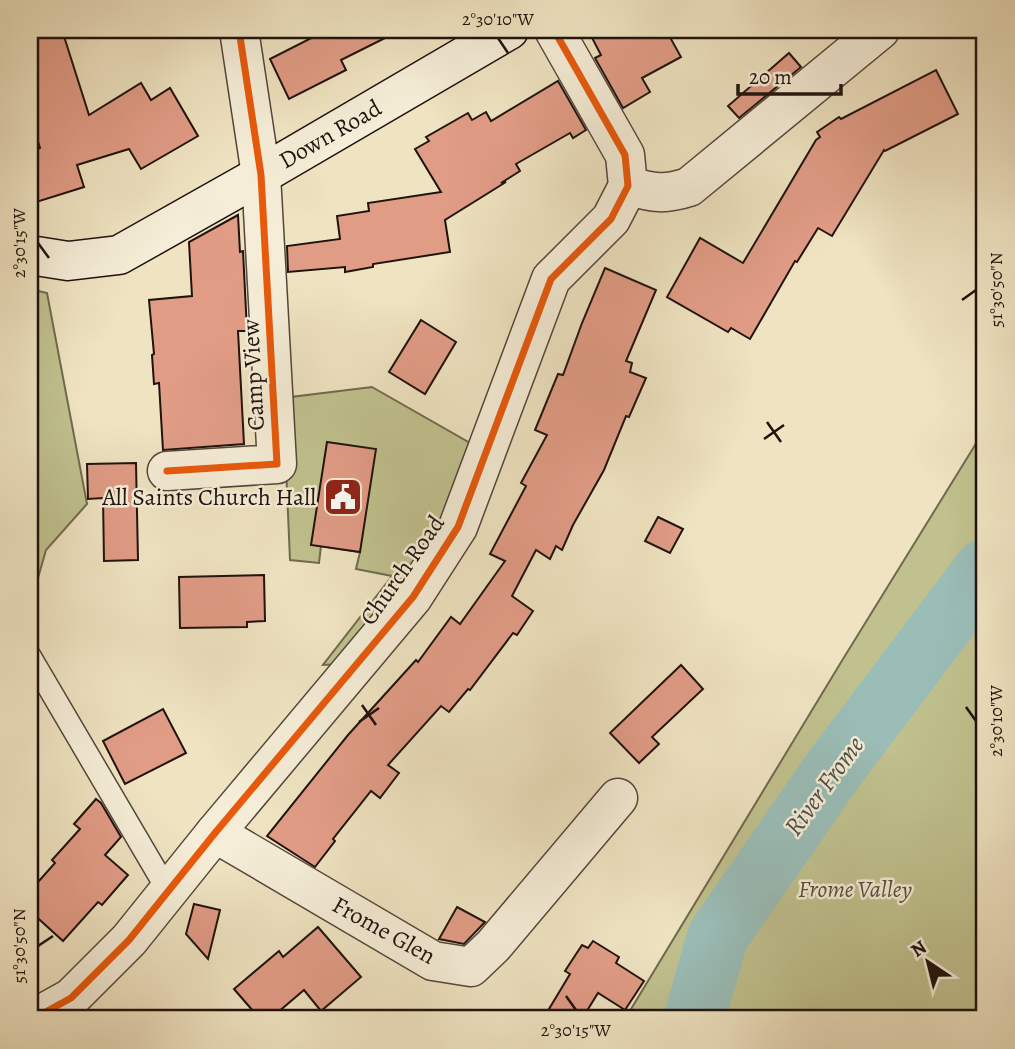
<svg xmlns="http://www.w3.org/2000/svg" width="1015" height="1049" viewBox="0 0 1015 1049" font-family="Alegreya,serif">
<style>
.green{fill:#c0c18e;stroke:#706a4e;stroke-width:2}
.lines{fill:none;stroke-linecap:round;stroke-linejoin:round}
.river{stroke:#9abdb7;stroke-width:61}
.building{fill:#e19c86;stroke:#1f130e;stroke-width:2}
.lane-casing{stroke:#53473b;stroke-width:24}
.street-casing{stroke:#53473b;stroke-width:41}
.secondary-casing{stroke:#1f130e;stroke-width:41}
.lane{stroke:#f5edd7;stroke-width:21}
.street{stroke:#f5edd7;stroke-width:38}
.secondary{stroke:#f5edd7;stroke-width:38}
.cycleway-casing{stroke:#f5edd7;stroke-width:11}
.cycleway{stroke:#e8590c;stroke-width:7}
.ticks{fill:none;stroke:#1f130e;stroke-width:2.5}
.labels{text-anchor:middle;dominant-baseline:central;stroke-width:5;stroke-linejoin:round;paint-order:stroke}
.street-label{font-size:24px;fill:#1f130e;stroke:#f5edd7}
.poi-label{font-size:24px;fill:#1f130e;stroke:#f5edd7;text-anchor:end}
.park-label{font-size:24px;font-style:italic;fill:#57503b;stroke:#f5edd7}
.water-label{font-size:26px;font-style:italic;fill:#4a4e49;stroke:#f5edd7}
.neatline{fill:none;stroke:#1f130e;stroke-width:2.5}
.ticks-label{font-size:18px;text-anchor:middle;fill:#1f130e}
</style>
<rect width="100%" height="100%" fill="#efe3c1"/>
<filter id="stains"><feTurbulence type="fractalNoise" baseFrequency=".00286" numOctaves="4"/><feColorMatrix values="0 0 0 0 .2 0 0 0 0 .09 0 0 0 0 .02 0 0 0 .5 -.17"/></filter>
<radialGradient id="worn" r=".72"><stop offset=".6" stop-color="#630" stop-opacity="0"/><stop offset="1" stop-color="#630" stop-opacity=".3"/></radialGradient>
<!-- green -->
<g class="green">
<path d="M 30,289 L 47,293 L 87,504 L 46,550 L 30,606 Z"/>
<path d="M 372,387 L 477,447 L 447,538 L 343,664 L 323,665 L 392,576 L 356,569 L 360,552 L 321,546 L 319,563 L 290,560 L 283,398 Z"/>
<path d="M 985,429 L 985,1019 L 625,1019 L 843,659 Z"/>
</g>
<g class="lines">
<!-- river -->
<path class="river" d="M 694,1019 L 718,936 L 836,766 L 985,569"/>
</g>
<!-- building -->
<g class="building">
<path d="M 30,30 L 62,30 L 89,115 L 141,83 L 151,100 L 170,88 L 198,136 L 141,169 L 129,149 L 77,165 L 84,187 L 30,204 L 30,152 L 40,148 L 30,116 Z"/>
<path d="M 327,30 L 401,30 L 341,60 L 346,70 L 289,99 L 270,59 Z"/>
<path d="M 588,30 L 666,30 L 681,57 L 642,78 L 650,92 L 623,108 L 595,58 L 601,55 Z"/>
<path d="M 789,53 L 801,67 L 739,118 L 728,106 Z"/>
<path d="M 936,70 L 958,114 L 885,151 L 884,150 L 832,236 L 818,228 L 797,262 L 795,261 L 750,339 L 731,328 L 728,332 L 667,297 L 700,238 L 743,263 L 816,140 L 820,137 L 817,132 L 839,117 L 841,119 Z"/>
<path d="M 558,81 L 586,130 L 573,138 L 570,133 L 516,164 L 520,171 L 501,183 L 506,182 L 445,220 L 450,252 L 373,264 L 373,267 L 345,272 L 345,267 L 288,272 L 287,246 L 340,239 L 337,216 L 369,211 L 368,203 L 441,192 L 415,149 L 429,141 L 426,137 L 468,113 L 472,120 L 486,112 L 491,121 Z"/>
<path d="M 238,215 L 240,252 L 243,251 L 247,331 L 238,331 L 244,444 L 163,450 L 159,383 L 154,384 L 152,355 L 154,354 L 149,300 L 192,296 L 189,242 Z"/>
<path d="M 605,268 L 656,290 L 626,361 L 632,363 L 630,372 L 646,378 L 629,417 L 626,416 L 604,470 L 573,525 L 562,550 L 556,546 L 550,559 L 536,550 L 512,596 L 533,611 L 517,635 L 513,633 L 470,690 L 468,689 L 449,712 L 441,706 L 388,765 L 399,773 L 380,798 L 371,791 L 333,839 L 335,841 L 315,867 L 267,836 L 348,735 L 416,660 L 418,662 L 451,617 L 460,624 L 505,561 L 490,554 L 526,486 L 521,483 L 547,435 L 535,430 L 558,374 L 563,375 L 582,323 Z"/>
<path d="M 421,320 L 456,342 L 425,394 L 389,372 Z"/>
<path d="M 327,442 L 376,449 L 360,552 L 311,545 Z"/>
<path d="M 136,463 L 138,560 L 104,561 L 103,498 L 88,499 L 87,464 Z"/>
<path d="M 658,517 L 683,529 L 670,553 L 645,541 Z"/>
<path d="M 264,575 L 265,621 L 247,622 L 247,627 L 180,628 L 179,577 Z"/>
<path d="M 681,665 L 703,689 L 652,737 L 659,744 L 639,763 L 610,733 Z"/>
<path d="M 163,709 L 186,753 L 125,784 L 103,741 Z"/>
<path d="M 96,799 L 101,803 L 121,837 L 105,855 L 128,875 L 102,905 L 98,902 L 63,941 L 30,911 L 30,891 L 55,863 L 52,860 L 80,829 L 74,824 Z"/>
<path d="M 194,904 L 220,910 L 208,959 L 186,934 Z"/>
<path d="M 457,907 L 485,922 L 464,944 L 439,939 Z"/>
<path d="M 318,927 L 361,977 L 321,1011 L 304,990 L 270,1019 L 260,1019 L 234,989 L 279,951 L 283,957 Z"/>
<path d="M 593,941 L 619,957 L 616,963 L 644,981 L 625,1010 L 598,993 L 582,1019 L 565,1019 L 549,1009 L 570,974 L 565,971 L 582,945 L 588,948 Z"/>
</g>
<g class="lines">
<defs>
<path id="lane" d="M 30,656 L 168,891"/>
<g id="street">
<path d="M 628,186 C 654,193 664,195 689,187 L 880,30"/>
<path d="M 167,471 L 277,464 L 261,175 L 239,30"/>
<path d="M 215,833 L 433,961 L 471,967 L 493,946 L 618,798"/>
<path d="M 33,1019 L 71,998 L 129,940 L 215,833 L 413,597 L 458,527 L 551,279 L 611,219 L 628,186 L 625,155 L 554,30"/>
</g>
<path id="secondary" d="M 30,255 L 68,261 L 119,255 L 261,175 L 509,30"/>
</defs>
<!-- lane casing -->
<use href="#lane" class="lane-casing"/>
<!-- street casing -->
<use href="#street" class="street-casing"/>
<!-- secondary casing -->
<use href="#secondary" class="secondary-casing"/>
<!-- lane -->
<use href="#lane" class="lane"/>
<!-- street -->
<use href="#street" class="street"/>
<!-- secondary -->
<use href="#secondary" class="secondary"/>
<defs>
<g id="cycleway">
<path d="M 167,471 L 277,464 L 261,175 L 239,30"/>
<path d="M 33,1019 L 71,998 L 129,940 L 215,833 L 413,597 L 458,527 L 551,279 L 611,219 L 628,186 L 625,155 L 554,30"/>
</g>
</defs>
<!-- cycleway casing -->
<use href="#cycleway" class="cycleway-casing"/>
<!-- cycleway -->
<use href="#cycleway" class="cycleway"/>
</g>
<!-- ticks -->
<path class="ticks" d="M 498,38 L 508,53M 38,243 L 49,258M 962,300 L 976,290M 767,422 L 781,442M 764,439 L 784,425M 362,705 L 376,725M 966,707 L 976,721M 359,722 L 379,708M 38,946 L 53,936M 566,996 L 576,1010"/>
<!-- icons -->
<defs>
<symbol id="civic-square" viewBox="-11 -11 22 22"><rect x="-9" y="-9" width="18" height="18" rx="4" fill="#8f2418" stroke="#f5edd7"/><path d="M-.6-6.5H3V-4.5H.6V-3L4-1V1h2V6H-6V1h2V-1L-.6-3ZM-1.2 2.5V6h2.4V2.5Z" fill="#fff"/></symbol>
</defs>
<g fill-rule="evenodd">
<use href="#civic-square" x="321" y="475" width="44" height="44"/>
</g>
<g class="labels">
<!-- street labels -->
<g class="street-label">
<text transform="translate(330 134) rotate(-30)">Down Road</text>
<text transform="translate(253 375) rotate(-93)">Camp View</text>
<text transform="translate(402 570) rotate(-55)">Church Road</text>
<text transform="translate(384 930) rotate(29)">Frome Glen</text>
</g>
<!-- poi labels -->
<g class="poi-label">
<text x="316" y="497">All Saints Church Hall</text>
</g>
<!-- park labels -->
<g class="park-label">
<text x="855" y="889">Frome Valley</text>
</g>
<!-- water labels -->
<g class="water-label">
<text transform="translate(824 786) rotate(-54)">River Frome</text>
</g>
</g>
<!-- margin -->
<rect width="1015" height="1049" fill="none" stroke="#efe3c1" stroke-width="77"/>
<!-- north arrow -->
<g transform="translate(928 962) rotate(325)" stroke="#f5edd7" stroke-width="5" paint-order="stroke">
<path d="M0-5L12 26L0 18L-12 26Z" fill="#1f130e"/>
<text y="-10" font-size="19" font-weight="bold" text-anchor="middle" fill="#1f130e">N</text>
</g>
<!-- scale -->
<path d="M738 84v10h103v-10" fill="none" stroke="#1f130e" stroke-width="3.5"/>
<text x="749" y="84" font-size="21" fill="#1f130e" stroke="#f5edd7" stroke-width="5" paint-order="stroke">20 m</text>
<rect x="38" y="38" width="938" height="972" class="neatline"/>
<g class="ticks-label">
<text x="498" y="25">2°30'10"W</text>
<text transform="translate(19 243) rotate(-90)" y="6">2°30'15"W</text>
<text transform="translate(996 290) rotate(-90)" y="6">51°30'50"N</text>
<text transform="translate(996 721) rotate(-90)" y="6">2°30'10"W</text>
<text transform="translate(19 946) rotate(-90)" y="6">51°30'50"N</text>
<text x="576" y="1036">2°30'15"W</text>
</g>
<rect width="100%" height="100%" filter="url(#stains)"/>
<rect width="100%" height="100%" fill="url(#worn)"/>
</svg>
